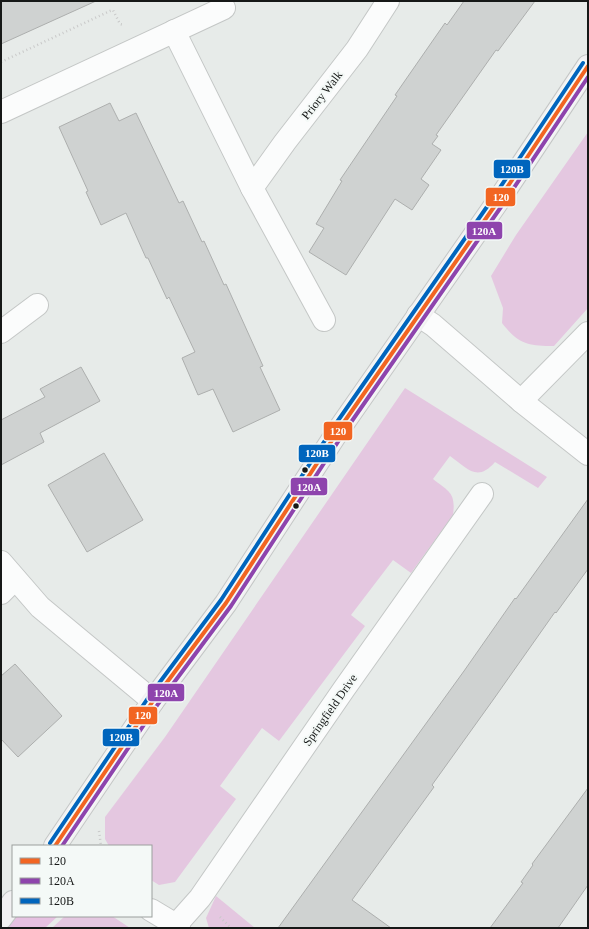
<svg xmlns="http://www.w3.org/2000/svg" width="589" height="929" viewBox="0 0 589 929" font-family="'Times New Roman',serif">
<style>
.green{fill:#e4c7e0}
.forest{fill:#e6c1e1}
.building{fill:#cfd2d1;stroke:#adafae}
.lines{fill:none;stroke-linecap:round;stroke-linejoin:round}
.street-casing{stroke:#c4c7c6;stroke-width:24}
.secondary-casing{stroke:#c4c7c6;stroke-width:24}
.path{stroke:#c9c9c9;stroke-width:2.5;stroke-dasharray:1 3;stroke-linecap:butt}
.street{stroke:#fbfcfc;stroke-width:22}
.secondary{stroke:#f2f1f2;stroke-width:22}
.bus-1-casing{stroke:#f4f9f7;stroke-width:7}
.bus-2-casing{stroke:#f4f9f7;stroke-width:7}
.bus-3-casing{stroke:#f4f9f7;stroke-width:7}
.bus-1{stroke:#f26522;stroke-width:4}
.bus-2{stroke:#8e44ad;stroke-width:4}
.bus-3{stroke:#0065bd;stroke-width:4}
.bus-dot{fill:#161817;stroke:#f4f9f7;stroke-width:1.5}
.labels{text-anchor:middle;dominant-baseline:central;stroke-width:4;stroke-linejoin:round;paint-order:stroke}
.street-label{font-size:12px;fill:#161817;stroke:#f4f9f7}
.line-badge{stroke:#f4f9f7;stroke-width:1.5}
.badge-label{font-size:11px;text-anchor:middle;font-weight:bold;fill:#fff}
</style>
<rect width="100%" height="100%" fill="#e7ebe9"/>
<!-- green -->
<g class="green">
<path d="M 588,132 L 588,308 L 554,346 C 528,346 518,344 502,323 L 503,308 L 491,276 L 516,235 Z"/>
<path d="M 405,388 L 547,477 L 538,488 L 495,462 C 477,483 467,468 450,456 L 433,479 C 449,492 456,492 453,515 L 411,573 L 393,560 L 351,615 L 365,626 L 279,741 L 262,728 L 220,786 L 236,799 L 175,882 L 159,885 L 151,880 L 151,846 L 109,846 L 105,839 L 105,817 L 165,737 Z"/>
<path d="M 216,896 L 255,928 L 209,928 L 206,918 Z"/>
<path d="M 65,916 L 112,916 L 130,928 L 52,928 Z"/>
</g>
<!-- forest -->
<path class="forest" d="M 13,916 L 58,916 L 45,928 L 4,928 Z"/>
<!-- building -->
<g class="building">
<path d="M 1,1 L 96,1 L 1,44 Z"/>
<path d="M 464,1 L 535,1 L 498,51 L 496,50 L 436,135 L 438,136 L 432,144 L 441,150 L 421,179 L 429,185 L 412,210 L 395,199 L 346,275 L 309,252 L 324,228 L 316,224 L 342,181 L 340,180 L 397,96 L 395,95 L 445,23 L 447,25 Z"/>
<path d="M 110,103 L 119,121 L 136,113 L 179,203 L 183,201 L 202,242 L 204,241 L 224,285 L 226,284 L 263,366 L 260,367 L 280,410 L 233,432 L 213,389 L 198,395 L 182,358 L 195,352 L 169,297 L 167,299 L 148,258 L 146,258 L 126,213 L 101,225 L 86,192 L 88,191 L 59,127 Z"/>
<path d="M 81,367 L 100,401 L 40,433 L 44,442 L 1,465 L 1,420 L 45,397 L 40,389 Z"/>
<path d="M 104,453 L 143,520 L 87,552 L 48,485 Z"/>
<path d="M 588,499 L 588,569 L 556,613 L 555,612 L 493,700 L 432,785 L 434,787 L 352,900 L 391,928 L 278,928 L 464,671 L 515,598 L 516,599 Z"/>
<path d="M 15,664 L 62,716 L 18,757 L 1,739 L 1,676 Z"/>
<path d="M 588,788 L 588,885 L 558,928 L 490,928 L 523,883 L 521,882 L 533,865 L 532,864 Z"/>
</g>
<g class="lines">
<defs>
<g id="street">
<path d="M 174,31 L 252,188"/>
<path d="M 1,112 L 224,8"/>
<path d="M 418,315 L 433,325 L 521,401 L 588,454"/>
<path d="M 324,320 L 252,188 L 285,142 L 357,49 L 388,1"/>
<path d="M 1,332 L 37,305"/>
<path d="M 521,401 L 588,333"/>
<path d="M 1,562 L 40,607 L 153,701"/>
<path d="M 1,593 L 15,579"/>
<path d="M 151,910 L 176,925 L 179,928"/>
<path d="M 176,925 L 200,898 L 344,689 L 482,494"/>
</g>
<g id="secondary">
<path d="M 55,846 L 153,701 L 226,603 L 342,425 L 496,204 L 588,66"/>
<path d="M 1,918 L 13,902"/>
</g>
</defs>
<!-- street casing -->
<use href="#street" class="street-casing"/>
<!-- secondary casing -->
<use href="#secondary" class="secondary-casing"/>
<!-- path -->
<g class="path">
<path d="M 1,62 L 110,11 L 113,10 L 120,24 L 124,25"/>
<path d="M 99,831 L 101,846"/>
<path d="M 220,917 L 231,928"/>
</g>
<!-- street -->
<use href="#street" class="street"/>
<!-- secondary -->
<use href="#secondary" class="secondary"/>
<defs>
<path id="bus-1" d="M 55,846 L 153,701 L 226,603 L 342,425 L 496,204 L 588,66"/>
<path id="bus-2" d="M 62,846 L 158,704 L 231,606 L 347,428 L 501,207 L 588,77"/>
<path id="bus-3" d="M 50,843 L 148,698 L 221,600 L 337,422 L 491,201 L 583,63"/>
</defs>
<!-- bus-1 casing -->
<use href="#bus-1" class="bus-1-casing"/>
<!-- bus-2 casing -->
<use href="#bus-2" class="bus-2-casing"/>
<!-- bus-3 casing -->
<use href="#bus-3" class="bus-3-casing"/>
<!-- bus-1 -->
<use href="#bus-1" class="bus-1"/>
<!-- bus-2 -->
<use href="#bus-2" class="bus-2"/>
<!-- bus-3 -->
<use href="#bus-3" class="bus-3"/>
</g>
<!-- markers -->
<g class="bus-dot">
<circle cx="305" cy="470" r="3.5"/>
<circle cx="296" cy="506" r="3.5"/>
</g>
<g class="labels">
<!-- street labels -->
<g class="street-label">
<text transform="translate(322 95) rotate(-52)">Priory Walk</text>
<text transform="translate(330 710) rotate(-55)">Springfield Drive</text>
</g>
</g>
<g class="line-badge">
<rect x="493" y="159" width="38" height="20" rx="4" fill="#0065bd"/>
<rect x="485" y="187" width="31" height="20" rx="4" fill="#f26522"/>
<rect x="466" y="221" width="37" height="19" rx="4" fill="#8e44ad"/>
<rect x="323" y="421" width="30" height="20" rx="4" fill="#f26522"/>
<rect x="298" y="444" width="38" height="19" rx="4" fill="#0065bd"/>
<rect x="290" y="477" width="38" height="19" rx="4" fill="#8e44ad"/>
<rect x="147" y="683" width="38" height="19" rx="4" fill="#8e44ad"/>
<rect x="128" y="706" width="30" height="19" rx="4" fill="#f26522"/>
<rect x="102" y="728" width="38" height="19" rx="4" fill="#0065bd"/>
</g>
<g class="badge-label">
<text x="512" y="173">120B</text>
<text x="501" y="201">120</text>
<text x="484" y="235">120A</text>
<text x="338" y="435">120</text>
<text x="317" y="457">120B</text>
<text x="309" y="491">120A</text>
<text x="166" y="697">120A</text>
<text x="143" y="719">120</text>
<text x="121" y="741">120B</text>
</g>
<!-- border -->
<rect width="589" height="929" fill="none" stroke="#161817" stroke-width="4"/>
<!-- legend -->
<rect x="12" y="845" width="140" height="72" fill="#f4f9f7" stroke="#9b9f9d"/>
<rect x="20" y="858" width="20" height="6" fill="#f26522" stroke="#9b9f9d"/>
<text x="48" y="865" font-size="12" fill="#161817">120</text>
<rect x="20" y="878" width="20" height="6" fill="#8e44ad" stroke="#9b9f9d"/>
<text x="48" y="885" font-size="12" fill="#161817">120A</text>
<rect x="20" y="898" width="20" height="6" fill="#0065bd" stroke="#9b9f9d"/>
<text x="48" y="905" font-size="12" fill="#161817">120B</text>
</svg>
